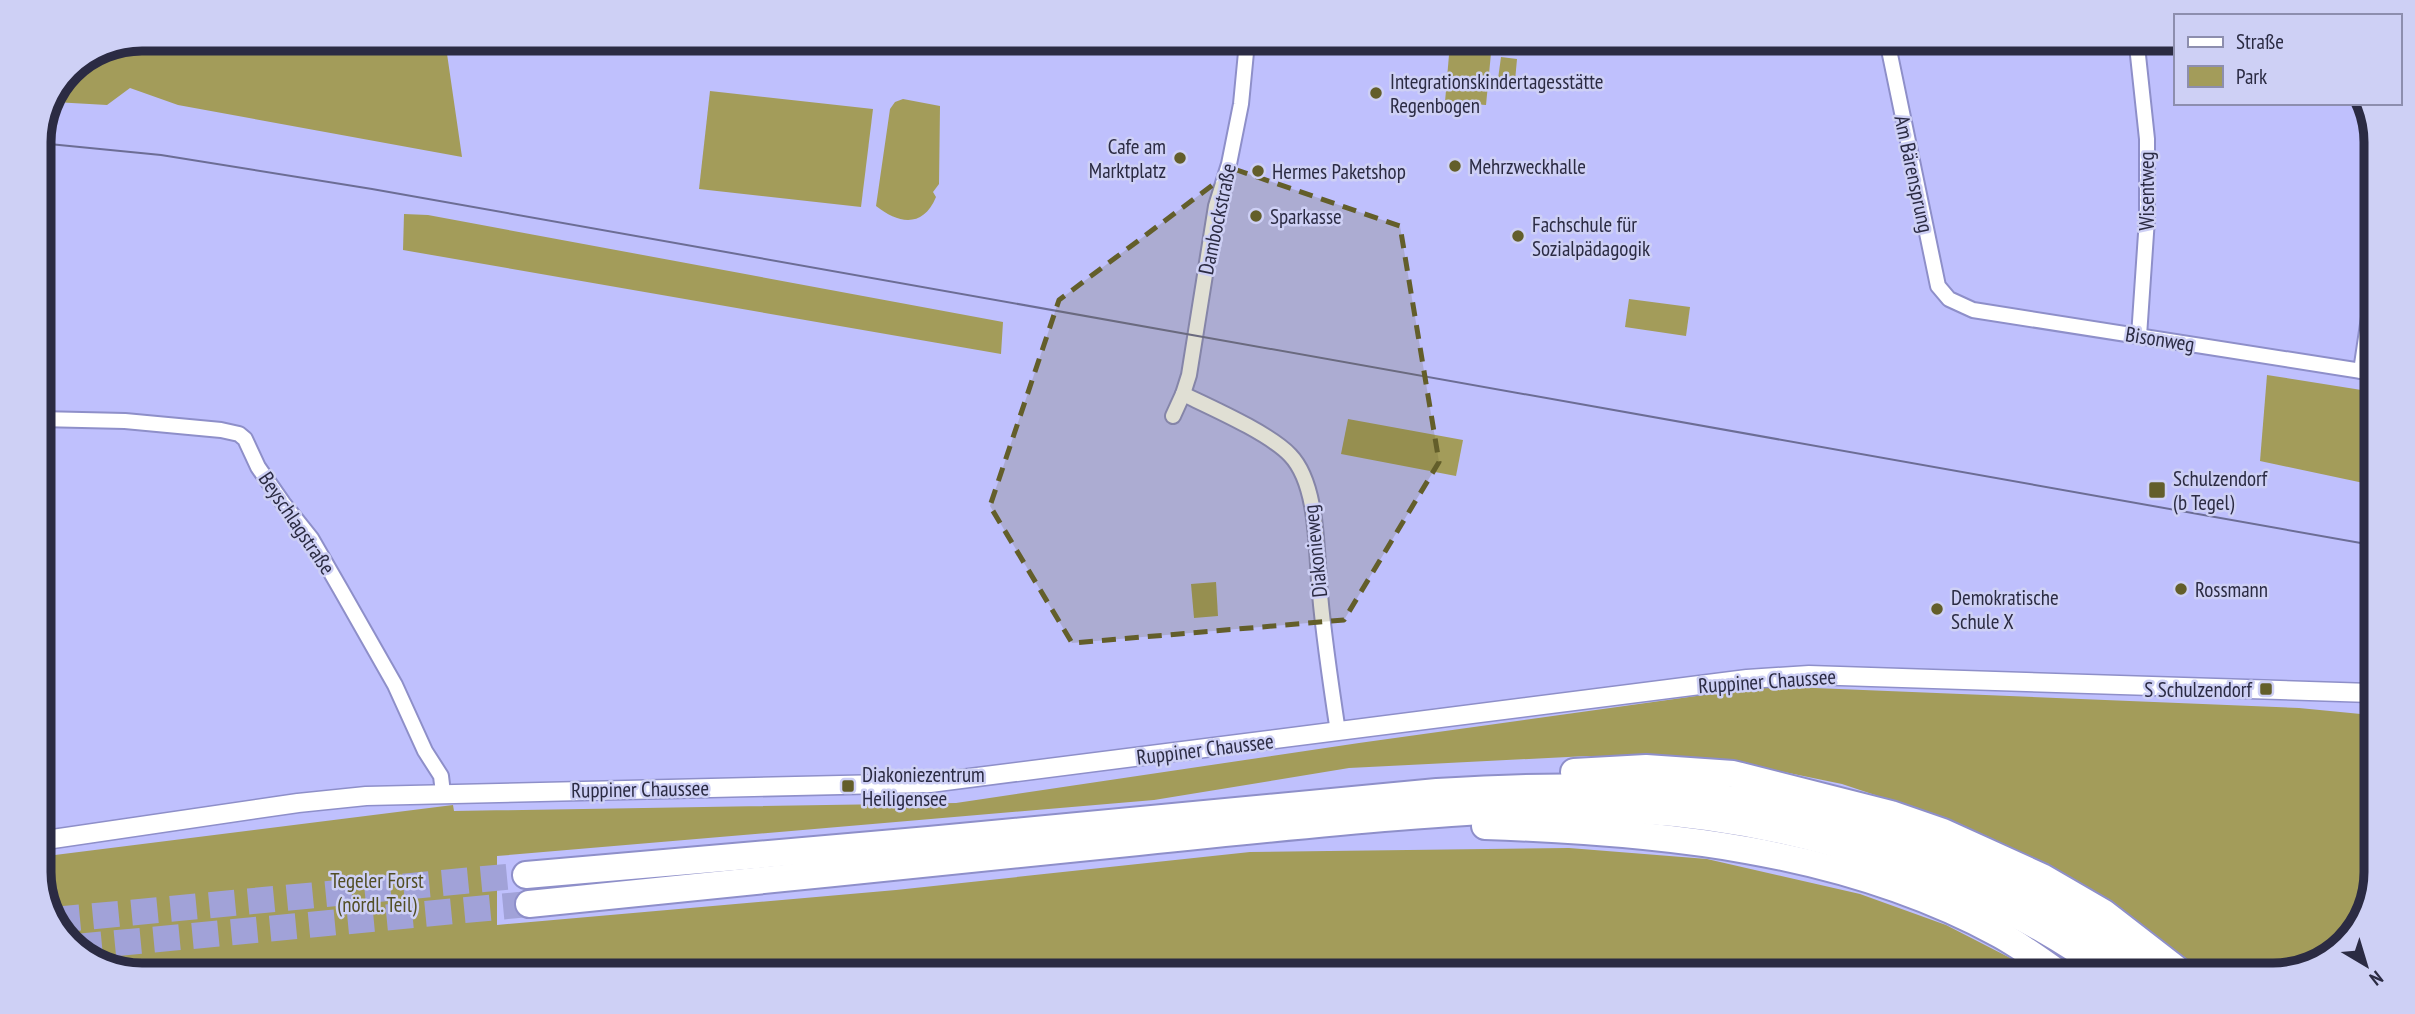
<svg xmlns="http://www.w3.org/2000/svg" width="2415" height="1014" viewBox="0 0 2415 1014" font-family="'PT Sans Narrow',sans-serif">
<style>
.green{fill:#a39c5a}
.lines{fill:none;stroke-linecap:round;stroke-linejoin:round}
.motorway-tunnel{stroke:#a1a2d8;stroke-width:26;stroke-dasharray:26 13;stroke-linecap:butt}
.minor-casing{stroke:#8e8fc9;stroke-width:18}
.tertiary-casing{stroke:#8e8fc9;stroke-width:21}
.secondary-casing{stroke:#8e8fc9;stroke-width:24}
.motorway-casing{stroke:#8e8fc9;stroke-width:30}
.minor{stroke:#fff;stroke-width:14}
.tertiary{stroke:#fff;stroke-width:18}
.secondary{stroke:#fff;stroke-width:21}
.motorway{stroke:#fff;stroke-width:26}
.tram{stroke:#6c6d95;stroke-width:2}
.marked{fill:#635e2a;fill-opacity:0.2;stroke:#635e2a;stroke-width:5;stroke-dasharray:14 9;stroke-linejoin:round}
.poi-dot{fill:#635e2a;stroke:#ced0f5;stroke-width:2.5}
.labels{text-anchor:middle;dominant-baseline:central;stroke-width:5;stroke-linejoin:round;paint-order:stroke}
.poi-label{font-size:21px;fill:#2b2b43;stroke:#ced0f5;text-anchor:start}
.street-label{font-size:21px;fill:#2b2b43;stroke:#ced0f5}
.park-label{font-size:21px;fill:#524e25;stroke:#ced0f5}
.rim{fill:none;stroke:#2b2b43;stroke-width:9}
</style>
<rect width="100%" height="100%" fill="#bfc0fd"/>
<!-- green -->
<g class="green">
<path d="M 142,39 L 445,40 L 462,157 L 178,105 L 130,88 L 107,105 L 54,102 L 69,69 Z"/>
<path d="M 1450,43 L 1492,43 L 1486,105 L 1445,102 Z"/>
<path d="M 1501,57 L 1517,59 L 1515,81 L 1498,79 Z"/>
<path d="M 710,91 L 873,109 L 861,207 L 699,189 Z"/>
<path d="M 903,99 L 940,106 L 939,184 L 933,192 L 936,197 C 923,228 899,224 876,206 L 890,109 L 895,102 Z"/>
<path d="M 404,214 L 428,215 L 1003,322 L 1001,354 L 403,250 Z"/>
<path d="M 1629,299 L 1690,307 L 1686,336 L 1625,327 Z"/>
<path d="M 2267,375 L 2374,392 L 2373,485 L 2260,461 Z"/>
<path d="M 1348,419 L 1463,440 L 1456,476 L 1341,454 Z"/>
<path d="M 1216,582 L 1218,616 L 1194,618 L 1191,584 Z"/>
<path d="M 1768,686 L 2299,708 L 2371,715 L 2369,911 C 2354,930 2297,971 2274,975 C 2252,979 2225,975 2202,975 L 2171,947 L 2086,887 L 2028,855 L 1932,814 L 1842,784 L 1775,770 L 1705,761 L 1587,756 L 1349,768 L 1154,800 L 497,856 L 497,925 L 896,890 L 1250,852 L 1569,848 L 1707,859 L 1860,894 L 1946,925 L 2022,964 L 2038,975 L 103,968 L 60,935 L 39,879 L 39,857 L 453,805 L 454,811 L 956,803 L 1359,743 Z"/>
</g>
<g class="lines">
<!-- motorway-tunnel -->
<g class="motorway-tunnel">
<path d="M 54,920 L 526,875"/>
<path d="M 76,947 L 529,904"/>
</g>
<defs>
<g id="minor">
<path d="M 1888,45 L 1938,286 L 1949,299 L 1973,310 L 2374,373"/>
<path d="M 2137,46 L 2147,139 L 2147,219 L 2139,336"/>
<path d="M 2361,371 L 2375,277"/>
<path d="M 1183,394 C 1212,408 1269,433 1290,455 C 1319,485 1316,554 1320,594 C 1324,640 1331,686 1338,732"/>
<path d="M 1173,416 L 1183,394 L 1189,375 L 1216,206 L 1229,164 L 1241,104 L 1247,42"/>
<path d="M 39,419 L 125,421 L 221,430 L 239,434 L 245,439 L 258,467 L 283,503 L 311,538 L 341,590 L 395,685 L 425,751 L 441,776 L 443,793"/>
</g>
<path id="tertiary" d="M 39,841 L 298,803 L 366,796 L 930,783 L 1747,679 L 1809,675 L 2371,693"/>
<path id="secondary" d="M 2327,959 L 2335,952"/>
<g id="motorway">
<path d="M 1574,772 L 1646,768 L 1733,774 L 1891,814 L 1943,832 L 2042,877 L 2104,913 L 2184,975"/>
<path d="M 1485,826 C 1660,832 1842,849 1999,934 C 2021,946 2041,961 2061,975"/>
<path d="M 526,875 L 929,840 L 1437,792 C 1522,787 1606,784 1691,794 C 1836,811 2038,875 2147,975"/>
<path d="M 529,904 C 732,884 935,862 1138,842 C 1224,833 1311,824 1397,817 C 1476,811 1555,805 1634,810 C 1798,819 1980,877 2113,975"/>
</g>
</defs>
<!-- minor casing -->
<use href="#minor" class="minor-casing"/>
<!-- tertiary casing -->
<use href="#tertiary" class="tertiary-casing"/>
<!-- secondary casing -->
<use href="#secondary" class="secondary-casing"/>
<!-- motorway casing -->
<use href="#motorway" class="motorway-casing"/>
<!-- minor -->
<use href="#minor" class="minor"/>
<!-- tertiary -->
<use href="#tertiary" class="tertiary"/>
<!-- secondary -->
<use href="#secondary" class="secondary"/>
<!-- motorway -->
<use href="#motorway" class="motorway"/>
<!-- tram -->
<path class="tram" d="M 39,143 L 161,155 L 372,189 L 2372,545"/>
</g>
<!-- marked area -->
<path class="marked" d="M 1234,169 L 1400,226 L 1439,462 L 1344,620 L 1072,643 L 990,506 L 1059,300 Z"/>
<!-- markers -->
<g class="poi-dot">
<circle cx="1376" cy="93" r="7"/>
<circle cx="1180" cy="158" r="7"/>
<circle cx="1455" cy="166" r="7"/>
<circle cx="1258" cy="171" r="7"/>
<circle cx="1256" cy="216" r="7"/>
<circle cx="1518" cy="236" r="7"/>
<rect x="2148" y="481" width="18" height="18" rx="3.5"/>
<circle cx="2181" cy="589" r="7"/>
<circle cx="1937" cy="609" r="7"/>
<rect x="2259" y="682" width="14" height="14" rx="3.5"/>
<rect x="841" y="779" width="14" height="14" rx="3.5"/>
</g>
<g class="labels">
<!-- poi labels -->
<g class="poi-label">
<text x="1390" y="81">Integrationskindertagesstätte<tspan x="1390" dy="24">Regenbogen</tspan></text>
<text x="1166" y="146" text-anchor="end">Cafe am<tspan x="1166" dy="24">Marktplatz</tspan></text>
<text x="1469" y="166">Mehrzweckhalle</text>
<text x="1272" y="171">Hermes Paketshop</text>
<text x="1270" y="216">Sparkasse</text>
<text x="1532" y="224">Fachschule für<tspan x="1532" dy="24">Sozialpädagogik</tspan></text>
<text x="2173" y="478">Schulzendorf<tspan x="2173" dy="24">(b Tegel)</tspan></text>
<text x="2195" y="589">Rossmann</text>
<text x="1951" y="597">Demokratische<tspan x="1951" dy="24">Schule X</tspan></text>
<text x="2252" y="689" text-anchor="end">S Schulzendorf</text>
<text x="862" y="774">Diakoniezentrum<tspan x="862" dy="24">Heiligensee</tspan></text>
</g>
<!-- street labels -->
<g class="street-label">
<text transform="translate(1914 174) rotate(78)">Am Bärensprung</text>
<text transform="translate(2146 191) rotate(-90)">Wisentweg</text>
<text transform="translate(1217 219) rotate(-78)">Dambockstraße</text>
<text transform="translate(2160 339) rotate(9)">Bisonweg</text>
<text transform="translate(297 523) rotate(56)">Beyschlagstraße</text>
<text transform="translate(1315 551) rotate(-96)">Diakonieweg</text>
<text transform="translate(1767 681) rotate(-4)">Ruppiner Chaussee</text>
<text transform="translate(1205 749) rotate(-7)">Ruppiner Chaussee</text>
<text transform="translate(640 789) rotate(-1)">Ruppiner Chaussee</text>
</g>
<!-- park labels -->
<g class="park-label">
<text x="377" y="880">Tegeler Forst<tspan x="377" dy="24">(nördl. Teil)</tspan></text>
</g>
</g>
<!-- crop -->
<path d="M0 0H2415V1014H0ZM142 51H2273A91 91 0 0 1 2364 142V872A91 91 0 0 1 2273 963H142A91 91 0 0 1 51 872V142A91 91 0 0 1 142 51Z" fill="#ced0f5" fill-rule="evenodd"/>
<path class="rim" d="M142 51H2273A91 91 0 0 1 2364 142V872A91 91 0 0 1 2273 963H142A91 91 0 0 1 51 872V142A91 91 0 0 1 142 51Z"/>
<!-- legend -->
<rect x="2174" y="14" width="228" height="91" fill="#ced0f5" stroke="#8d8eae" stroke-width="2"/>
<rect x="2188" y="37" width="35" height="10" fill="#ffffff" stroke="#8d8eae" stroke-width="2"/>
<text x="2236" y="49" font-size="21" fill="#2b2b43">Straße</text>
<rect x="2188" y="66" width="35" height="21" fill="#a39c5a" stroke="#8d8eae" stroke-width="2"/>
<text x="2236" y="84" font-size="21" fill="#2b2b43">Park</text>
<!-- north arrow -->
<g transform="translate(2366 965) rotate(142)" stroke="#ced0f5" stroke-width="5" paint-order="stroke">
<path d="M0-5L12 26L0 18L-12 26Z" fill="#2b2b43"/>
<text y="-10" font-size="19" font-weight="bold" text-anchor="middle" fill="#2b2b43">N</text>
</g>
</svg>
